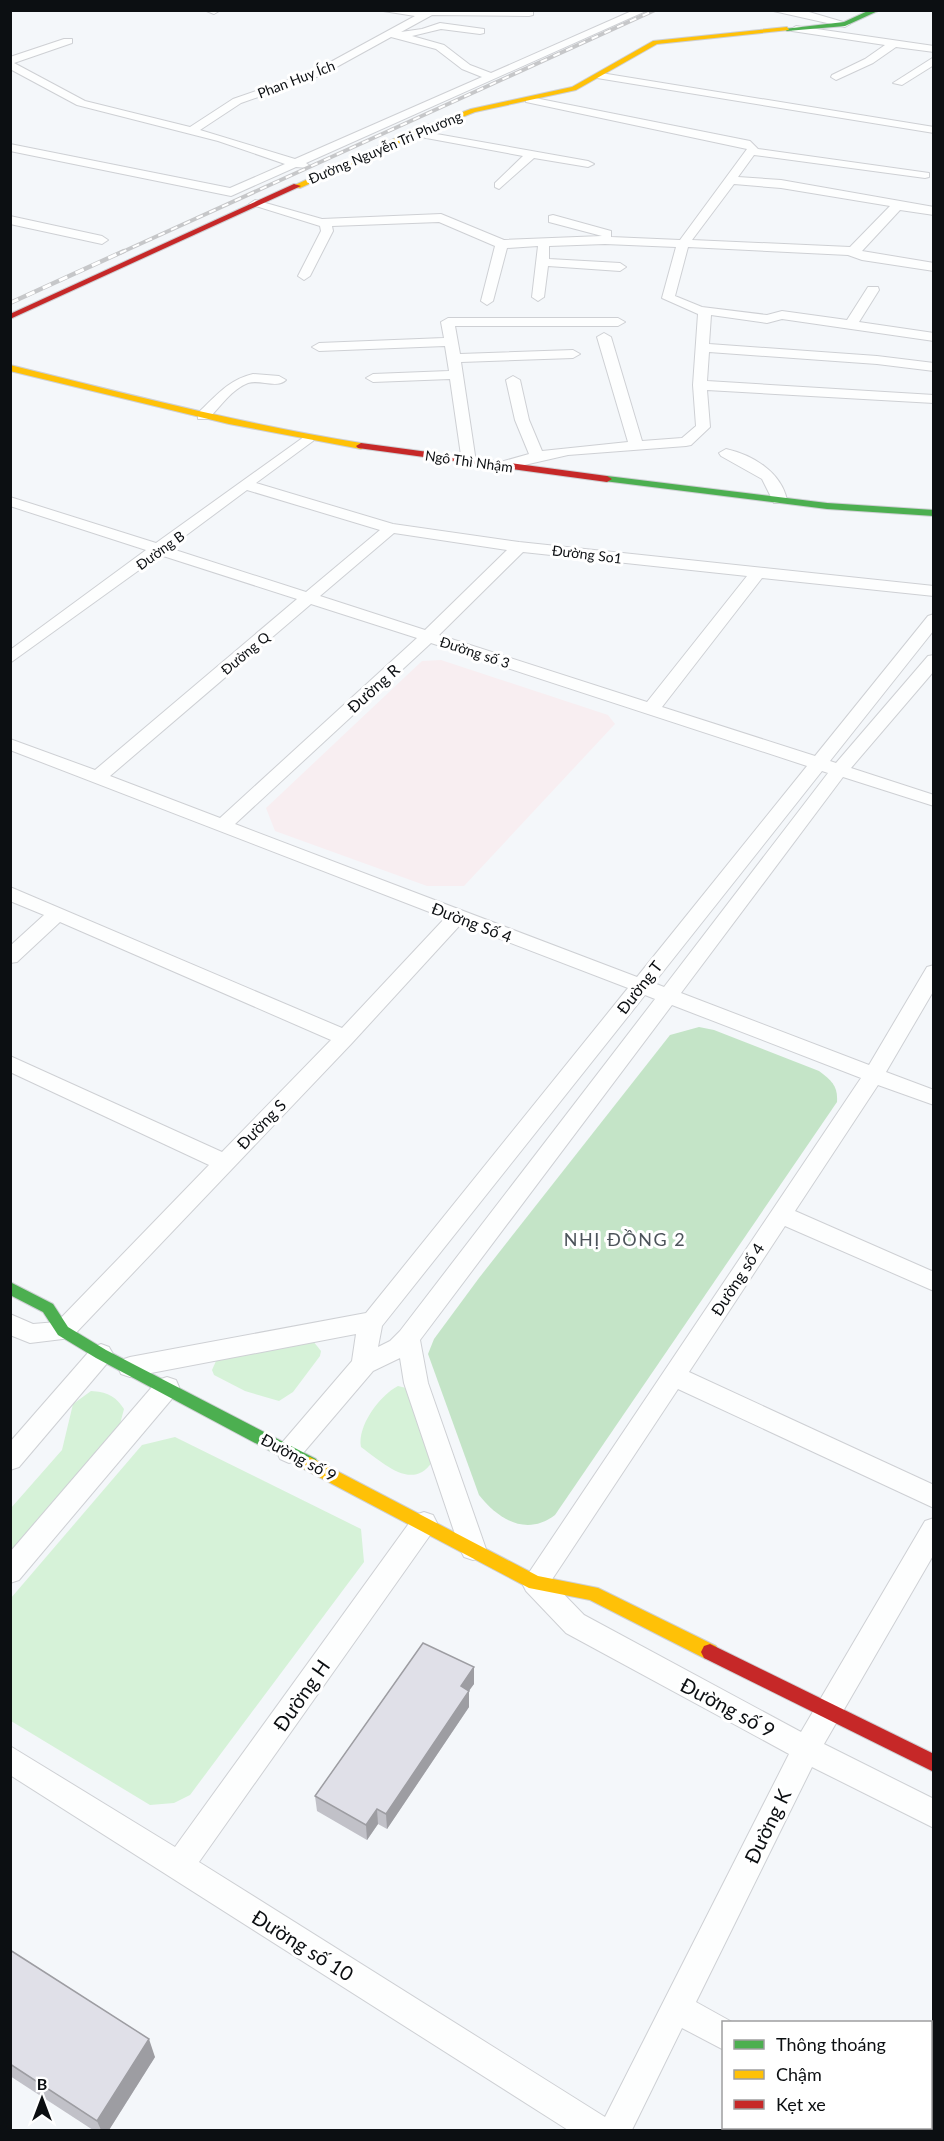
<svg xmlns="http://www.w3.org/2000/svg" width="944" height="2141" viewBox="0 0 944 2141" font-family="Lato,sans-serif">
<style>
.commercial{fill:#f8eef1}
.green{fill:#d6f2d8}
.forest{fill:#c4e4c7}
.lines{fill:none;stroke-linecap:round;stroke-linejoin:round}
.street-casing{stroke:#ced0d4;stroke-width:2}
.fast-casing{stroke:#ced0d4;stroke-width:2}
.slow-casing{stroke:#ced0d4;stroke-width:2}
.jam-casing{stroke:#ced0d4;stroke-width:2}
.street{fill:#fdfefe;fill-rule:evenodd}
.fast{fill:#4caf50;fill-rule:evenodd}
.slow{fill:#ffc107;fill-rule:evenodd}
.jam{fill:#c62828;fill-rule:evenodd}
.rail-far1-casing{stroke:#c6c7c9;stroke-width:4}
.rail-casing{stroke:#c6c7c9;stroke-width:4.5}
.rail-far1{stroke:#fff;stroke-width:2;stroke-dasharray:7;stroke-linecap:butt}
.rail{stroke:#fff;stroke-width:3;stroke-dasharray:9;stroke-linecap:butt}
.wall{fill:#c1c1c8}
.shaded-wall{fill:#9d9da2}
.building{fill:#e0e0e8;stroke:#9d9da2;stroke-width:1.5}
.labels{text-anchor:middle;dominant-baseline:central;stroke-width:6;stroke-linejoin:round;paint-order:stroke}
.far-street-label{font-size:14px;fill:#0c0f12;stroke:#fff}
.street-label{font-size:16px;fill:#0c0f12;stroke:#fff}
.neighbourhood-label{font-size:18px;letter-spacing:1.5px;fill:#4c535a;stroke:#fff}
.near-street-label{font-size:20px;fill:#0c0f12;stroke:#fff}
</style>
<rect width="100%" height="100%" fill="#f4f7fa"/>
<!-- commercial -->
<path class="commercial" d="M 441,660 L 608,715 L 615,724 L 464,886 L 427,886 L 275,831 L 266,808 L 422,661 Z"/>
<!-- green -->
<g class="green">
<path d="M 313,1341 L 321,1351 L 320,1356 L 293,1392 L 279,1401 L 245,1391 L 214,1375 L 212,1370 L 216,1361 L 227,1357 Z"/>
<path d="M 398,1386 L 410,1389 L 432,1462 C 412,1492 382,1462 361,1447 C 357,1426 380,1395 398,1386 Z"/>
<path d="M 91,1391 C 106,1392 115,1395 124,1409 L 120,1424 L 11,1554 L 11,1508 L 62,1450 L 73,1404 Z"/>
<path d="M 175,1437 L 361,1529 L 364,1562 L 190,1795 L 174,1803 L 150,1805 L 11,1721 L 11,1598 L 142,1445 Z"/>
</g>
<!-- forest -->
<path class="forest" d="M 699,1027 L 714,1030 L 819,1071 C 832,1081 838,1086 837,1102 L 555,1515 C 526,1537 498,1519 479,1495 L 428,1354 L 434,1339 L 479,1278 L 670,1035 Z"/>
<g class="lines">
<defs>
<g id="street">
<path d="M 204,10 L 219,10 L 219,11 L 214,14 Z"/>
<path d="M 377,10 L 533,11 L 533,15 L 529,16 L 432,15 L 401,32 L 422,29 L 440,23 L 484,29 L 484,33 L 480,34 L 441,29 L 412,36 L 444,45 L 470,65 L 491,73 L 634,10 L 648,10 L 306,163 L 310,166 L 308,168 L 296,167 L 231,196 L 10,151 L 10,144 L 230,188 L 285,164 L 218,141 L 77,105 L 10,69 L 10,57 L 64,39 L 72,39 L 72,43 L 14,63 L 85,101 L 190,127 L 233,99 L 314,71 L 415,16 ZM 391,37 L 436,49 L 462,69 L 482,77 L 295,159 L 200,130 L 241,103 L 322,75 Z"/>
<path d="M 769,10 L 809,12 L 850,24 L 845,27 Z"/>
<path d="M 796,26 L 934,46 L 934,52 L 896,47 L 873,63 L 836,80 L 831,77 L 832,75 L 865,59 L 885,45 L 792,31 L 791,29 Z"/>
<path d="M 934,57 L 934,65 L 902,85 L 893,83 Z"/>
<path d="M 601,73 L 934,127 L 934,133 L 597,78 L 597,74 Z"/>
<path d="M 530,97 L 750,141 L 758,149 L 929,173 L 929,177 L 925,178 L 754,155 L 738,177 L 781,180 L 934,207 L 934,215 L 900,210 L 862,251 L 934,263 L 934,271 L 862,260 L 848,255 L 688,247 L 675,296 L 702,307 L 767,315 L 782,311 L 847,320 L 868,287 L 878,287 L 879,290 L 859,322 L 934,333 L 934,341 L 782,319 L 767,323 L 711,315 L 709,344 L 877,356 L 934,363 L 934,371 L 877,364 L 709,352 L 707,381 L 934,395 L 934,403 L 707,390 L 710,427 L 691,445 L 686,446 L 568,455 L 502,470 L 497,469 L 495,466 L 497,463 L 529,454 L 515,420 L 506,380 L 513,376 L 520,380 L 529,420 L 542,451 L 628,442 L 597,337 L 604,333 L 611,337 L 642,441 L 682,438 L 696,426 L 693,385 L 698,314 L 662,298 L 676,247 L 605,244 L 549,246 L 549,259 L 620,263 L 626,267 L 620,271 L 548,266 L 544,297 L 538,301 L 532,297 L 538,246 L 507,248 L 493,301 L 487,305 L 481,301 L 495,246 L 439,222 L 332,226 L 333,231 L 310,276 L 304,280 L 298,276 L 321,231 L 320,226 L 249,204 L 255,200 L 322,219 L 441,214 L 504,240 L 602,236 L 549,222 L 549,216 L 553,215 L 611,231 L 611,237 L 680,240 L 747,149 L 526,102 L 526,98 ZM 734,184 L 781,188 L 890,206 L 850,247 L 692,240 Z"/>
<path d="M 414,130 L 588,161 L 594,164 L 588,167 L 534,158 L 499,189 L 495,187 L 495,183 L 523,156 L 410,135 L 408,133 Z"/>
<path d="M 10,216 L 102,236 L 108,240 L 102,244 L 10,224 Z"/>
<path d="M 448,318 L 618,318 L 625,322 L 618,326 L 455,326 L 460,354 L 573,350 L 580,354 L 573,358 L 461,362 L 476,462 L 469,466 L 462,462 L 450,379 L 373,382 L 366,378 L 373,374 L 449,371 L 445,346 L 319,351 L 312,347 L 319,343 L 444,338 L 441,322 Z"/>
<path d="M 253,374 L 279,376 L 286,380 C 277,389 260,379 248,383 C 232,389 220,407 208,419 L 198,419 L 198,413 C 216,396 228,380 253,374 Z"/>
<path d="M 308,434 L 315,438 L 313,441 L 256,483 L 393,524 L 519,542 L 934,586 L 934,596 L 762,578 L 662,707 L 815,756 L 928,616 L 934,614 L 934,630 L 830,761 L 836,763 L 928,656 L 934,655 L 934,671 L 851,768 L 934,795 L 934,806 L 843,777 L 681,993 L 869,1065 L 927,967 L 934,965 L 934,990 L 886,1072 L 934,1090 L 934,1105 L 878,1085 L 795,1211 L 934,1272 L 934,1291 L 785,1226 L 689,1372 L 934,1485 L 934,1508 L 678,1389 L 551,1581 L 584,1615 L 801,1732 L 925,1521 L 934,1518 L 934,1554 L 824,1744 L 934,1799 L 934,1828 L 812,1767 L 696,2002 L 732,2022 L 724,2022 L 724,2050 L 682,2028 L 632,2130 L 568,2130 L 10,1775 L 10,1746 L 175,1847 L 415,1515 L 424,1512 L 433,1515 L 437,1523 L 433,1531 L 199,1862 L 605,2117 L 789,1754 L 566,1633 L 526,1591 L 522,1583 L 861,1078 L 672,1005 L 420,1340 L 428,1383 L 486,1549 L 482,1557 L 473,1560 L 464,1557 L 460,1549 L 404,1383 L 400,1358 L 373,1371 L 298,1459 L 289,1463 L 280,1459 L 277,1452 L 280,1445 L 352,1361 L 356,1334 L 130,1377 L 121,1374 L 118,1367 L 121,1360 L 130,1357 L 366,1313 L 628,988 L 461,924 L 352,1043 L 71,1338 L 30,1343 L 10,1335 L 10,1314 L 33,1324 L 57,1322 L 209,1165 L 10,1072 L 10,1056 L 222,1152 L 331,1040 L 60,922 L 17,962 L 10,963 L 10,946 L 44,915 L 10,901 L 10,887 L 342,1028 L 445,918 L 10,750 L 10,739 L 95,770 L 297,599 L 160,555 L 10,663 L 10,650 L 146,550 L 10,506 L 10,497 L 156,543 ZM 247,490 L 380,530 L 306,592 L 169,548 ZM 394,533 L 507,550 L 425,630 L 320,596 ZM 523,552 L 747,576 L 647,702 L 439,635 ZM 311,604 L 417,638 L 220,818 L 110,776 ZM 431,643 L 807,766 L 637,977 L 235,824 ZM 822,771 L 828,773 L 664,987 L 654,983 ZM 645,995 L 655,999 L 400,1331 L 390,1341 L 378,1347 L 382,1326 Z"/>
<path d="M 726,449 C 753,455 781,472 787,500 L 784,503 L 774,503 L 762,479 L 721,456 L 719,453 Z"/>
<path d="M 101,1344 L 109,1347 L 113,1354 L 109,1361 L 19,1467 L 10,1470 L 10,1442 L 93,1347 Z"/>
<path d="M 167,1377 L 176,1380 L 179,1387 L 176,1394 L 19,1580 L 10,1583 L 10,1552 L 158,1380 Z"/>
<path d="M 867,2128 L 903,2128 L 904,2130 L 868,2130 Z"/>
</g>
<g id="fast">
<path d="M 870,10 L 880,10 L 845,26 L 787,31 L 784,29 L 844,22 Z"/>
<path d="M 607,476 L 827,503 L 934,510 L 934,516 L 827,509 L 604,481 L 604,477 Z"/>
<path d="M 10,1282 L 53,1304 L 68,1327 L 106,1350 L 316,1459 L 318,1464 L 316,1469 L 310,1471 L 304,1469 L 96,1358 L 58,1335 L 43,1312 L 10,1295 Z"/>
</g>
<g id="slow">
<path d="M 787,27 L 789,30 L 657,44 L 576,90 L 475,112 L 417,135 L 300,188 L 293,186 L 411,131 L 471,109 L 572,87 L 653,41 Z"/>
<path d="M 10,365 C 127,394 243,424 361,443 L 366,446 L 361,449 L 229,424 L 10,371 Z"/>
<path d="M 310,1457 L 538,1576 L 598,1588 L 716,1646 L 719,1652 L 716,1658 L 710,1660 L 704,1658 L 590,1600 L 529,1588 L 304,1469 L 302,1464 L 304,1459 Z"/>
</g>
<g id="jam">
<path d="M 294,184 L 301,186 L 10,319 L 10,314 Z"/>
<path d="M 361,443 L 607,476 L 612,479 L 607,482 L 358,448 L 356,446 Z"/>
<path d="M 710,1644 L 934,1754 L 934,1772 L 704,1658 L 701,1652 L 704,1646 Z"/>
</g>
</defs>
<!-- street casing -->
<use href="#street" class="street-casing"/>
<!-- fast casing -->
<use href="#fast" class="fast-casing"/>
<!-- slow casing -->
<use href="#slow" class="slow-casing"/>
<!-- jam casing -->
<use href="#jam" class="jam-casing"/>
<!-- street -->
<use href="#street" class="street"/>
<!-- fast -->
<use href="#fast" class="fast"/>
<!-- slow -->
<use href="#slow" class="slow"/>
<!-- jam -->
<use href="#jam" class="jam"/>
<defs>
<path id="rail-far1" d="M 120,253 L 655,10"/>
<path id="rail" d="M 10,303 L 124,251"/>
</defs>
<!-- rail-far1 casing -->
<use href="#rail-far1" class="rail-far1-casing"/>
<!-- rail casing -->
<use href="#rail" class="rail-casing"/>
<!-- rail-far1 -->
<use href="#rail-far1" class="rail-far1"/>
<!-- rail -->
<use href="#rail" class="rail"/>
</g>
<!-- wall -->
<g class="wall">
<path d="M 474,1667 L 474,1684 L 469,1690 L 469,1707 L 387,1829 L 378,1824 L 367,1840 L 317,1811 L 315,1796 Z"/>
<path d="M 10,1950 L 155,2057 L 109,2130 L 93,2130 L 10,2076 Z"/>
</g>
<!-- shaded-wall -->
<g class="shaded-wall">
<path d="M 474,1667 L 474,1684 L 461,1702 L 461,1686 Z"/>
<path d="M 469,1691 L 469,1707 L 387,1829 L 386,1814 Z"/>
<path d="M 377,1809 L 378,1824 L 367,1840 L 366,1825 Z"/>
<path d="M 149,2039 L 155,2057 L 109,2130 L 101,2130 L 97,2121 Z"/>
</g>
<!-- building -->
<g class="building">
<path d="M 423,1643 L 474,1667 L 461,1686 L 469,1691 L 386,1814 L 377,1809 L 366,1825 L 315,1796 Z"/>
<path d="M 10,1950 L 149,2039 L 97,2121 L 10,2064 Z"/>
</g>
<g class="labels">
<!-- far-street labels -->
<g class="far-street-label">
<text transform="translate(296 79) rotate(-21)">Phan Huy Ích</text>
<text transform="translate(385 147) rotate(-23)">Đường Nguyễn Tri Phương</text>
<text transform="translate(469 461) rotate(8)">Ngô Thì Nhậm</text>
<text transform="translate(160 550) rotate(-36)">Đường B</text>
<text transform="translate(587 554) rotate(7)">Đường So1</text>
<text transform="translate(475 652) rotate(18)">Đường số 3</text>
<text transform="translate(245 653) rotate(-40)">Đường Q</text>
</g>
<!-- street labels -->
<g class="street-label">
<text transform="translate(373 688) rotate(-42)">Đường R</text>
<text transform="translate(472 922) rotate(21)">Đường Số 4</text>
<text transform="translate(639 987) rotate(-52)">Đường T</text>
<text transform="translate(261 1124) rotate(-46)">Đường S</text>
<text transform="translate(737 1279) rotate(-57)">Đường số 4</text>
<text transform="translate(299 1457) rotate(28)">Đường số 9</text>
</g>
<!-- neighbourhood labels -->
<g class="neighbourhood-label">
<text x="625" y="1239">NHỊ ĐỒNG 2</text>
</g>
<!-- near-street labels -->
<g class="near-street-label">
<text transform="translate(301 1695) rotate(-55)">Đường H</text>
<text transform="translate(728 1707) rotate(28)">Đường số 9</text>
<text transform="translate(767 1826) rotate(-64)">Đường K</text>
<text transform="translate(303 1945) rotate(32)">Đường số 10</text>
</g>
</g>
<!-- border -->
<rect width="944" height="2141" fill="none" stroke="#0c0f12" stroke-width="24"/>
<!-- legend -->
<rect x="722" y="2021" width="210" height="108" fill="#ffffff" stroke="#9e9fa0" stroke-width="1.5"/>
<rect x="734" y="2040" width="30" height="9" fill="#4caf50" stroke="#9e9fa0" stroke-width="1.5"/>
<text x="776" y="2051" font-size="18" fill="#0c0f12">Thông thoáng</text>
<rect x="734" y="2070" width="30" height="9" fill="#ffc107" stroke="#9e9fa0" stroke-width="1.5"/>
<text x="776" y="2081" font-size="18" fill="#0c0f12">Chậm</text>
<rect x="734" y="2100" width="30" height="9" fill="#c62828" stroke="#9e9fa0" stroke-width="1.5"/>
<text x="776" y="2111" font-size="18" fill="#0c0f12">Kẹt xe</text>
<!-- north arrow -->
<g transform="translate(42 2099)" stroke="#ffffff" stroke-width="4.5" paint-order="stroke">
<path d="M0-4.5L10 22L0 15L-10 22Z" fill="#0c0f12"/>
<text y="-9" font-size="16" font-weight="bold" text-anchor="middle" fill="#0c0f12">B</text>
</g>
</svg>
